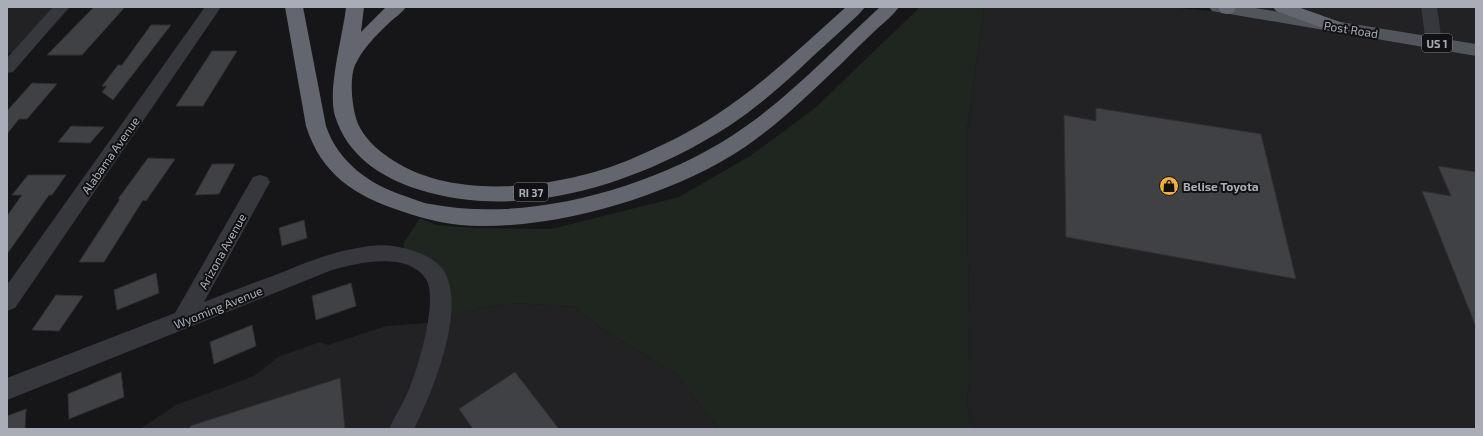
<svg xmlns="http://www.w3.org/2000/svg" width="1483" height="436" viewBox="0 0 1483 436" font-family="'Exo 2',sans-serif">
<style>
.built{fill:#222225}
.green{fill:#1e261f}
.building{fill:#404145;stroke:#303034}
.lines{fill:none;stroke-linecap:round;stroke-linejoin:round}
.street{fill:#37383d;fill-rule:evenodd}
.primary{fill:#53555c;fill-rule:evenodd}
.highway{fill:#63666e;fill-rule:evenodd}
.labels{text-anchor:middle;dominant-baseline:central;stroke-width:4;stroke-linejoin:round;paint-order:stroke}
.shield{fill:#111113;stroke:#7b7e86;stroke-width:1}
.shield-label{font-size:11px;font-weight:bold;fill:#a8adb8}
.street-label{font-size:12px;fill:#a8adb8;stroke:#111113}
.poi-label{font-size:12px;font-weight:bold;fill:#a8adb8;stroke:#111113;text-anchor:start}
</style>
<rect width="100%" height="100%" fill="#161618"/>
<!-- built -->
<g class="built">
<path d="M 7,7 L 71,7 L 25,57 L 20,52 L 7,53 Z"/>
<path d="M 984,7 L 1168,7 L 1245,14 L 1244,7 L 1476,7 L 1476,429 L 974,429 L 966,404 L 970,381 L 966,139 Z"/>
<path d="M 515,303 L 574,307 L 602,329 L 676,374 L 719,429 L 140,429 L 176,405 L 254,376 L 278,357 L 320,342 L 328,345 L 386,326 L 427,323 L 485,307 Z"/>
</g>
<!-- green -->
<path class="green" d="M 920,7 L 984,7 L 966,139 L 970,381 L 966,404 L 974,429 L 719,429 L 676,374 L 602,329 L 574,307 L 515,303 L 485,307 L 435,321 L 432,281 L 410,264 L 403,244 L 420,218 L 436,225 L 476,228 L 551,229 L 679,197 L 750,156 L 815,108 Z"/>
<!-- building -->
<g class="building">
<path d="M 94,7 L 125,7 L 82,55 L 47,55 Z"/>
<path d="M 151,25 L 171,25 L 113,100 L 102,92 L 107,86 L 102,86 L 118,65 L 122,65 Z"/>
<path d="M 212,51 L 237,51 L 203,106 L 176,106 Z"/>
<path d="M 32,83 L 57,84 L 27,119 L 19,119 L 7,134 L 7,111 Z"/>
<path d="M 1096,108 L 1261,134 L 1296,279 L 1066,237 L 1064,115 L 1096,121 Z"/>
<path d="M 71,126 L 104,127 L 90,143 L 58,142 Z"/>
<path d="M 148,158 L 175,159 L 146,201 L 143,200 L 104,262 L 79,262 L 120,199 L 118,199 Z"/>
<path d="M 212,164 L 235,164 L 219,194 L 195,195 Z"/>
<path d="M 1438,166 L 1476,172 L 1476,327 L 1422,191 L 1451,196 Z"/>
<path d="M 28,175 L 66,175 L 52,195 L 49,195 L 7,254 L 7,216 L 22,195 L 12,195 Z"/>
<path d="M 304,220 L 307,238 L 282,246 L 279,228 Z"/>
<path d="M 156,273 L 159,293 L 117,310 L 114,290 Z"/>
<path d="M 351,283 L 356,306 L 316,320 L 312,296 Z"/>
<path d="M 56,295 L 83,296 L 59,331 L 32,330 Z"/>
<path d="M 252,325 L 256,346 L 214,364 L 210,342 Z"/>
<path d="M 121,372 L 124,397 L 69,419 L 68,394 Z"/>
<path d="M 515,372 L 559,429 L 473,429 L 459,409 Z"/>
<path d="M 340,378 L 345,429 L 190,429 L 190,426 Z"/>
<path d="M 26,409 L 25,429 L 7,429 L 7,416 Z"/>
</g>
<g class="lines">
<!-- street -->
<g class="street">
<path d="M 53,7 L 69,7 L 13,72 L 7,73 L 7,58 Z"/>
<path d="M 205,7 L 221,7 L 15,308 L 7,311 L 7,285 Z"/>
<path d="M 1421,7 L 1437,7 L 1442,43 L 1440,47 L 1434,48 L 1428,47 L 1426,43 Z"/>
<path d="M 260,175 L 267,177 L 270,182 L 204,302 C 230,292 256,282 283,272 C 309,261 335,251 363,247 C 381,244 397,245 414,251 C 424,254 435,260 442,268 C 469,304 432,394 414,429 L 389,429 C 394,417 402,406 407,394 C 417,373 439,300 426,279 C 407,251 358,263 332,270 L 7,400 L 7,378 L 175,313 L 253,177 Z"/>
</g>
<!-- primary -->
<path class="primary" d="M 1209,7 L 1249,7 L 1476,44 L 1476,56 L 1218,12 L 1212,11 Z"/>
<!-- highway -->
<g class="highway">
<path d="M 285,7 L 303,7 L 326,126 C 338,162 370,185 405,196 C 414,199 422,203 430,204 C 527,223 648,189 730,137 C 785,102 832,51 880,7 L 899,7 C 893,15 886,21 879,27 C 866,39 853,52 841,64 C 810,93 780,123 745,147 C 675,194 565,227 481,226 C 453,226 427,220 401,211 C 355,196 321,174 306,126 Z"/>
<path d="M 346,7 L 364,7 L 361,32 L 386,7 L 406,7 C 401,14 394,18 388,24 C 376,35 362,50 355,65 C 349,79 352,109 358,124 C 364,137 376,149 388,157 C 452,203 560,188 629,160 C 659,147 689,133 716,115 C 764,84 804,44 846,7 L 865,7 C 859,15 851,21 844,28 C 833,38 822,48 811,58 C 786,82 759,106 729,126 C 640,183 521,223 417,189 C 380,177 347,155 335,116 C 327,89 343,36 346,7 Z"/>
<path d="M 1218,7 L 1236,7 L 1233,13 L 1227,14 L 1221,13 Z"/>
<path d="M 1273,7 L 1298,7 L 1340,22 L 1343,26 L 1340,30 L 1334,31 L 1328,30 L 1276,11 Z"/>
</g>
</g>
<!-- icons -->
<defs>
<symbol id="shop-disc" viewBox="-11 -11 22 22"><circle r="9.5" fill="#f2b134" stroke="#111113"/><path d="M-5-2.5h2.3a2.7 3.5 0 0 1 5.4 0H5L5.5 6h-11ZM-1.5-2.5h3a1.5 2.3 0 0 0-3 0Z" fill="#111"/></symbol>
</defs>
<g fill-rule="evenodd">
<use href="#shop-disc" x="1158" y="175" width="22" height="22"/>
</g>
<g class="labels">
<!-- shield labels -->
<g class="shield">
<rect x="1422" y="34" width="30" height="18" rx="3"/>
<rect x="514" y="183" width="34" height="18" rx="3"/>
</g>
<g class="shield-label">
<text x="1437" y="43">US 1</text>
<text x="531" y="192">RI 37</text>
</g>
<!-- street labels -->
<g class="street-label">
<text transform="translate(1351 29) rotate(9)">Post Road</text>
<text transform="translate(110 155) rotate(-55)">Alabama Avenue</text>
<text transform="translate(222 251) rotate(-61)">Arizona Avenue</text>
<text transform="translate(218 307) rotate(-22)">Wyoming Avenue</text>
</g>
<!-- poi labels -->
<g class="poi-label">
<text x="1183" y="186">Belise Toyota</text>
</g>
</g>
<!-- border -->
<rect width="1483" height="436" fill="none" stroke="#a8adb8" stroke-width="16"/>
</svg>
